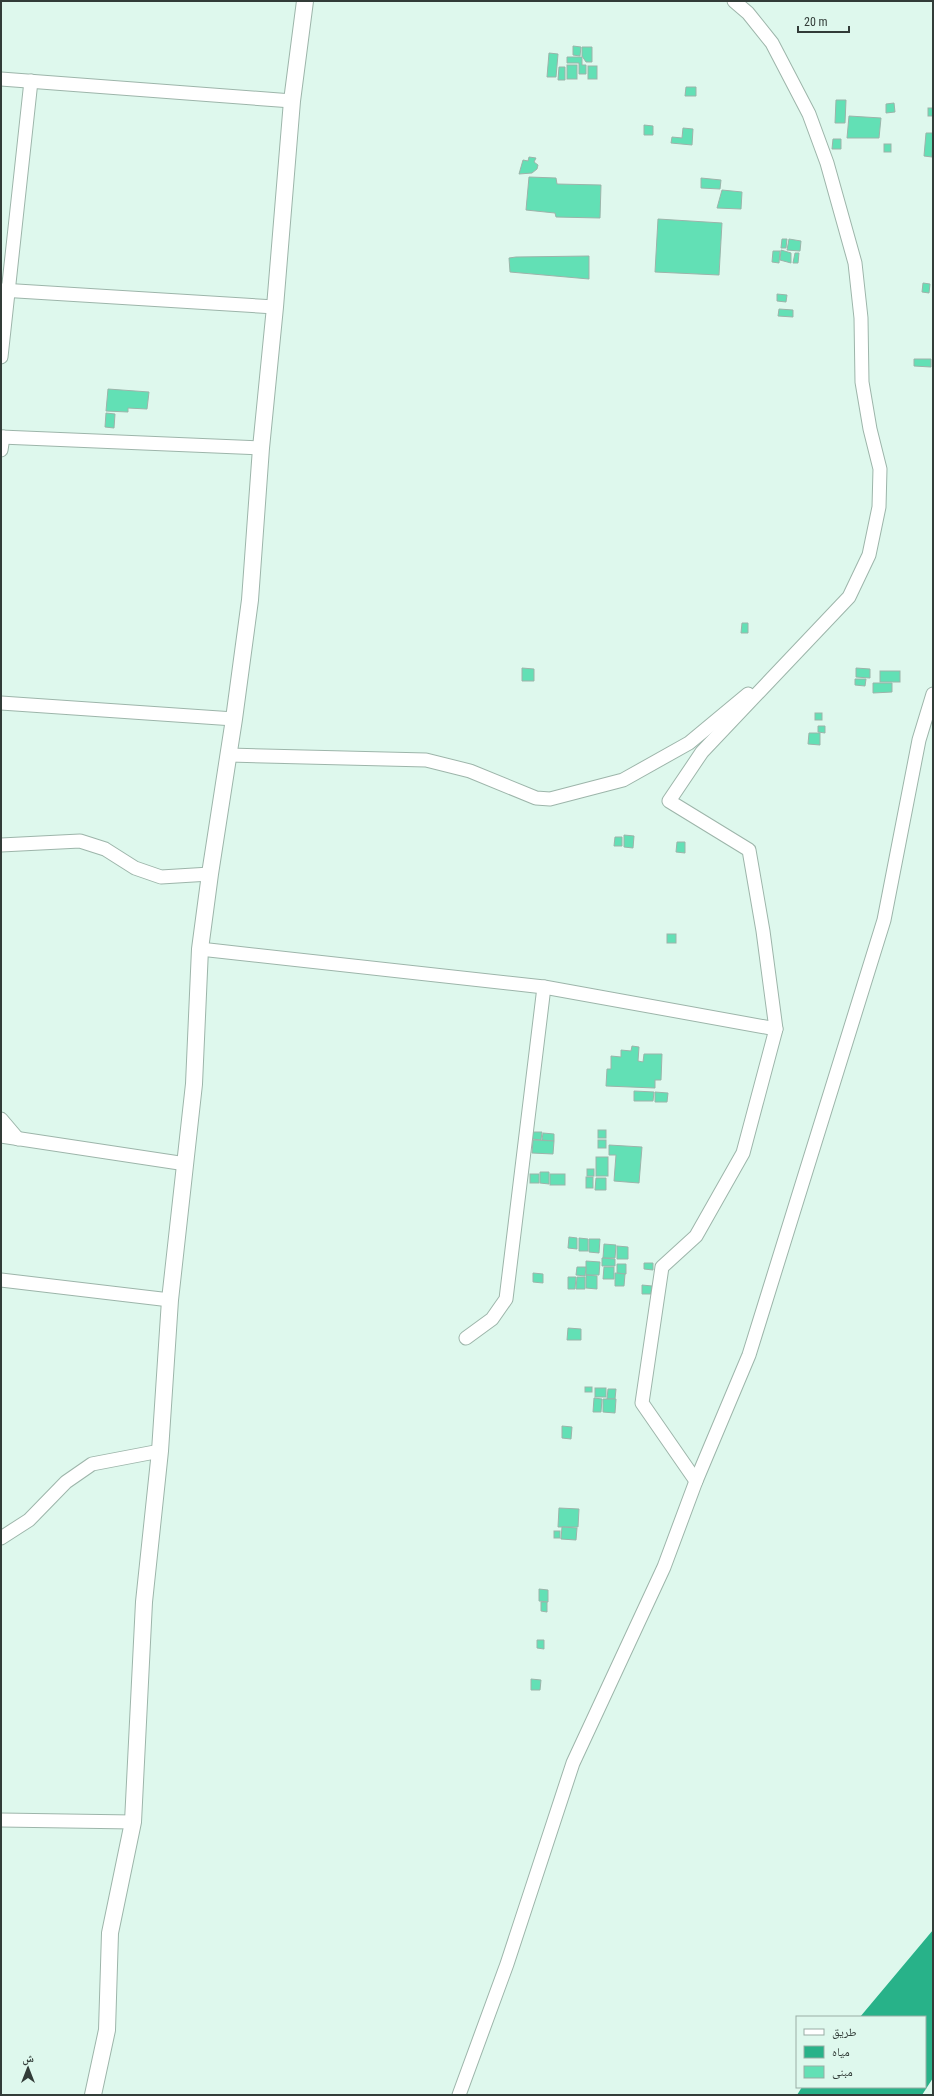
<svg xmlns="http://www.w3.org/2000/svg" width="934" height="2096" viewBox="0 0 934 2096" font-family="'Roboto Condensed','Noto Naskh Arabic',sans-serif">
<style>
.water{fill:#28b289}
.building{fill:#62e0b5;stroke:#9cb4aa}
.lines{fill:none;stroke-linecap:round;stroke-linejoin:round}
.minor-casing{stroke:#9db5aa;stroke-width:15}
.tertiary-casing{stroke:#9db5aa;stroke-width:18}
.minor{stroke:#fff;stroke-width:13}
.tertiary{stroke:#fff;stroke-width:16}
</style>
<rect width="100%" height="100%" fill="#def8ed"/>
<!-- water -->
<path class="water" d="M 933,1930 L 933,2078 L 922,2095 L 797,2095 L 802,2087 L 925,2087 L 925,2017 L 860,2017 Z"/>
<!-- building -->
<g class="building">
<path d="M 573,46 L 581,47 L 580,56 L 573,55 Z"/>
<path d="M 582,47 L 592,47 L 592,62 L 586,62 L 582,56 Z"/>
<path d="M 549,53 L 558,54 L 556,77 L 547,77 Z"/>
<path d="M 567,57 L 582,57 L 582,65 L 586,65 L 586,74 L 579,74 L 579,63 L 567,63 Z"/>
<rect x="567" y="65" width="10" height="14"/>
<rect x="588" y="66" width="9" height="13"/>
<path d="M 559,67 L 565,67 L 565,80 L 558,80 Z"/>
<path d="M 686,87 L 696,87 L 696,96 L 685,96 Z"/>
<path d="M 836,100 L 846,100 L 845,123 L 835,123 Z"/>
<path d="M 894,103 L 895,112 L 886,113 L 886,104 Z"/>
<rect x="928" y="108" width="5" height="8"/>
<path d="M 849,116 L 881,118 L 879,138 L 847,138 Z"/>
<path d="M 644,125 L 653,126 L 653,135 L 644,135 Z"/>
<path d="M 683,128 L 693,129 L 692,145 L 671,143 L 672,137 L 682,138 Z"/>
<path d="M 926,133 L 933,133 L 932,157 L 924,156 Z"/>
<path d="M 833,139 L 841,139 L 841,149 L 832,149 Z"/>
<rect x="884" y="144" width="7" height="8"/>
<path d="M 529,157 L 536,158 L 534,162 L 538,165 L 537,169 L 532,173 L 519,174 L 523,160 L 528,161 Z"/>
<path d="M 529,177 L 556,178 L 557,184 L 601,185 L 600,218 L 556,217 L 555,213 L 526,210 Z"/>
<path d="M 701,178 L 721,180 L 720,189 L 701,188 Z"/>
<path d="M 722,190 L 742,192 L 741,209 L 717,208 Z"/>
<path d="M 658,219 L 722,223 L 719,275 L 655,272 Z"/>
<path d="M 782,239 L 787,239 L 786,248 L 781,248 Z"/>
<path d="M 789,239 L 801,241 L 800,251 L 787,250 Z"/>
<path d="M 781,250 L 791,253 L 791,263 L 780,260 Z"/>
<path d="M 773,251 L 780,251 L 779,263 L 772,262 Z"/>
<path d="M 795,253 L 799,253 L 798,263 L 793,263 Z"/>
<path d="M 589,256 L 589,279 L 510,272 L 509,258 L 516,257 Z"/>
<path d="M 923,283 L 930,284 L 929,293 L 922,292 Z"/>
<path d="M 777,294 L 787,295 L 786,302 L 777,301 Z"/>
<path d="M 779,309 L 793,310 L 793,317 L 778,316 Z"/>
<path d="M 914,359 L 931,359 L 931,367 L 914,366 Z"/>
<path d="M 108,389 L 149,392 L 147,409 L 128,408 L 128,412 L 106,411 Z"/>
<path d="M 106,413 L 115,414 L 114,428 L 105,427 Z"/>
<path d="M 742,623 L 748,623 L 748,633 L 741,633 Z"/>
<path d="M 522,668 L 534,669 L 534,681 L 522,681 Z"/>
<path d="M 856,668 L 870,669 L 870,678 L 856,677 Z"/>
<rect x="880" y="671" width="20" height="11"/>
<path d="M 855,679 L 866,679 L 865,686 L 855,685 Z"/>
<path d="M 873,683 L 892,683 L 892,692 L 873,693 Z"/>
<rect x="815" y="713" width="7" height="7"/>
<path d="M 818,726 L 825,726 L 825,733 L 818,732 Z"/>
<path d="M 809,733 L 820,733 L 820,745 L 808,744 Z"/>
<path d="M 624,835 L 634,836 L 633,848 L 624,847 Z"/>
<path d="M 615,837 L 622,837 L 622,846 L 614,846 Z"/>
<path d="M 677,842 L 685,842 L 685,853 L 676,852 Z"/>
<rect x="667" y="934" width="9" height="9"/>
<path d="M 632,1046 L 639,1047 L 638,1061 L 643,1062 L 644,1054 L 662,1054 L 661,1080 L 655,1080 L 655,1088 L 606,1086 L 607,1069 L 611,1069 L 611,1056 L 621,1057 L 621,1050 L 631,1051 Z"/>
<path d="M 634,1091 L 654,1092 L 653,1101 L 634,1101 Z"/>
<path d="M 655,1092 L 668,1093 L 667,1102 L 655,1102 Z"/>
<rect x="598" y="1130" width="8" height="8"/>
<path d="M 533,1132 L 542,1132 L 541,1140 L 532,1139 Z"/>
<path d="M 543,1133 L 554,1134 L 554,1141 L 542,1140 Z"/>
<path d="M 533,1140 L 554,1141 L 553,1154 L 532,1153 Z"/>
<rect x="598" y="1140" width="8" height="8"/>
<path d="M 609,1145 L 642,1147 L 639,1183 L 614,1181 L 616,1155 L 609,1155 Z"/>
<rect x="596" y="1157" width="12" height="19"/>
<rect x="587" y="1169" width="7" height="7"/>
<path d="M 540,1172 L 549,1172 L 549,1184 L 540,1183 Z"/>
<rect x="530" y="1174" width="9" height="9"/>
<rect x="550" y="1174" width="15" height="11"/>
<rect x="586" y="1177" width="7" height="11"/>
<path d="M 596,1178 L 606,1178 L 606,1190 L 595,1190 Z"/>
<path d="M 569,1237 L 577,1238 L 577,1249 L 568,1248 Z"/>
<path d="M 579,1238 L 588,1239 L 588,1251 L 579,1251 Z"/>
<path d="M 589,1239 L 600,1239 L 599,1253 L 589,1252 Z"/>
<path d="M 604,1244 L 616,1245 L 615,1258 L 603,1258 Z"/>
<path d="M 617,1246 L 628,1247 L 628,1259 L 617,1259 Z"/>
<path d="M 602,1258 L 615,1259 L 615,1266 L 602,1266 Z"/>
<path d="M 586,1261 L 600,1262 L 599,1275 L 586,1275 Z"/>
<path d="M 644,1263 L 653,1263 L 653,1270 L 644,1269 Z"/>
<path d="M 617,1264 L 626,1264 L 626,1274 L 617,1273 Z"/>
<path d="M 577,1267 L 586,1267 L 585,1276 L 576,1275 Z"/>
<path d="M 604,1267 L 614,1267 L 614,1279 L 603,1279 Z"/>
<path d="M 533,1273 L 543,1274 L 543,1283 L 533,1282 Z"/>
<path d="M 615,1273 L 625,1274 L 624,1286 L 615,1286 Z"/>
<path d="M 586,1275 L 597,1276 L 597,1289 L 586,1288 Z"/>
<path d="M 568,1277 L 576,1277 L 575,1289 L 568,1289 Z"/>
<path d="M 577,1277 L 585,1277 L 585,1289 L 576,1289 Z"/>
<path d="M 642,1285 L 652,1286 L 651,1294 L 642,1294 Z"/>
<path d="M 568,1328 L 581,1329 L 581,1340 L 567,1340 Z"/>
<rect x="585" y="1387" width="7" height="5"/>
<rect x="595" y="1388" width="11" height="9"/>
<path d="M 608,1389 L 616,1389 L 615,1399 L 607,1399 Z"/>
<path d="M 594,1398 L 602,1399 L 601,1412 L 593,1412 Z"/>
<path d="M 603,1399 L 616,1399 L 615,1413 L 603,1412 Z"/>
<path d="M 562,1426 L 572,1427 L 571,1439 L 562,1438 Z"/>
<path d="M 559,1508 L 579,1509 L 578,1527 L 558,1527 Z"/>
<path d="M 562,1527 L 577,1528 L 576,1540 L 561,1539 Z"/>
<rect x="554" y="1531" width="6" height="7"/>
<path d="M 539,1589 L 548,1590 L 548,1602 L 539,1601 Z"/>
<path d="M 541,1602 L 547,1602 L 547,1612 L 541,1611 Z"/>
<path d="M 537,1640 L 544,1640 L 544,1649 L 537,1648 Z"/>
<path d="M 531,1679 L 541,1680 L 540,1690 L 531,1690 Z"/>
</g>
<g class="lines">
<defs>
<g id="minor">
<path d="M 1,79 L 292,101"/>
<path d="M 1,290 L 275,307"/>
<path d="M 1,357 L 31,81"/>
<path d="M 1,437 L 261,448"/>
<path d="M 1,450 L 3,437"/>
<path d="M 1,703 L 234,719"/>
<path d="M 229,755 L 426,760 L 470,771 L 536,798 L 550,799 L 623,780 L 689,743 L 748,694"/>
<path d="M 1,845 L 80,841 L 105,849 L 135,868 L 161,877 L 210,874"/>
<path d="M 200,949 L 544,987 L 776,1029"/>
<path d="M 1,1119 L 18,1139"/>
<path d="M 1,1136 L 186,1164"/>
<path d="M 1,1280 L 170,1300"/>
<path d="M 466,1338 L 492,1319 L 506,1299 L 544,987"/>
<path d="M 696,1481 L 642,1403 L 662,1267 L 696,1236 L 743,1153 L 776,1029 L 763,931 L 749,850 L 669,801 L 702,752 L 849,597 L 869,555 L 879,507 L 880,469 L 870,429 L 862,382 L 861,318 L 855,263 L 827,163 L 809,114 L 772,43 L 748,13 L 734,1"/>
<path d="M 1,1538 L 29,1520 L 66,1482 L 92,1464 L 160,1451"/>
<path d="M 1,1820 L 133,1822"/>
<path d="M 459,2095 L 507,1964 L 573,1763 L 664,1567 L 696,1481 L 749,1355 L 884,920 L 919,740 L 933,694"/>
</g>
<path id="tertiary" d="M 93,2095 L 107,2030 L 110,1933 L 133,1822 L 144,1602 L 160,1451 L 170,1300 L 194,1084 L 200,949 L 210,874 L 234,719 L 250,600 L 261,448 L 275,307 L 292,101 L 305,1"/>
</defs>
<!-- minor casing -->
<use href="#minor" class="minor-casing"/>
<!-- tertiary casing -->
<use href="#tertiary" class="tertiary-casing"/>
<!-- minor -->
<use href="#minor" class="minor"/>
<!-- tertiary -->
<use href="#tertiary" class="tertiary"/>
</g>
<!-- border -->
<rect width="934" height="2096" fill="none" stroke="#323c38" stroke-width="4"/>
<!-- legend -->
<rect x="796" y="2016" width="130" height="72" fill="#def8ed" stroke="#99ada5"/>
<rect x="804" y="2029" width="20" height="6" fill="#ffffff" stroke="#99ada5"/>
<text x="832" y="2036" font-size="12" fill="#323c38">طريق</text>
<rect x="804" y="2046" width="20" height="12" fill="#28b289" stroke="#99ada5"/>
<text x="832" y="2056" font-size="12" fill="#323c38">مياه</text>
<rect x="804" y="2066" width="20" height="12" fill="#62e0b5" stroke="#99ada5"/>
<text x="832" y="2076" font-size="12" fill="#323c38">مبنى</text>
<!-- north arrow -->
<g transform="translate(28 2068)" stroke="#def8ed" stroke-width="3" paint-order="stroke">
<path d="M0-3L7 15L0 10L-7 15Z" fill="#323c38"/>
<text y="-6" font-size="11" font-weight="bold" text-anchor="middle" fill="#323c38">ش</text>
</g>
<!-- scale -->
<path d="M798 26v6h51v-6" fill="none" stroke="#323c38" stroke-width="2"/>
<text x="804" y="26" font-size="12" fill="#323c38" stroke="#def8ed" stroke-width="3" paint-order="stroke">20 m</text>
</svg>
